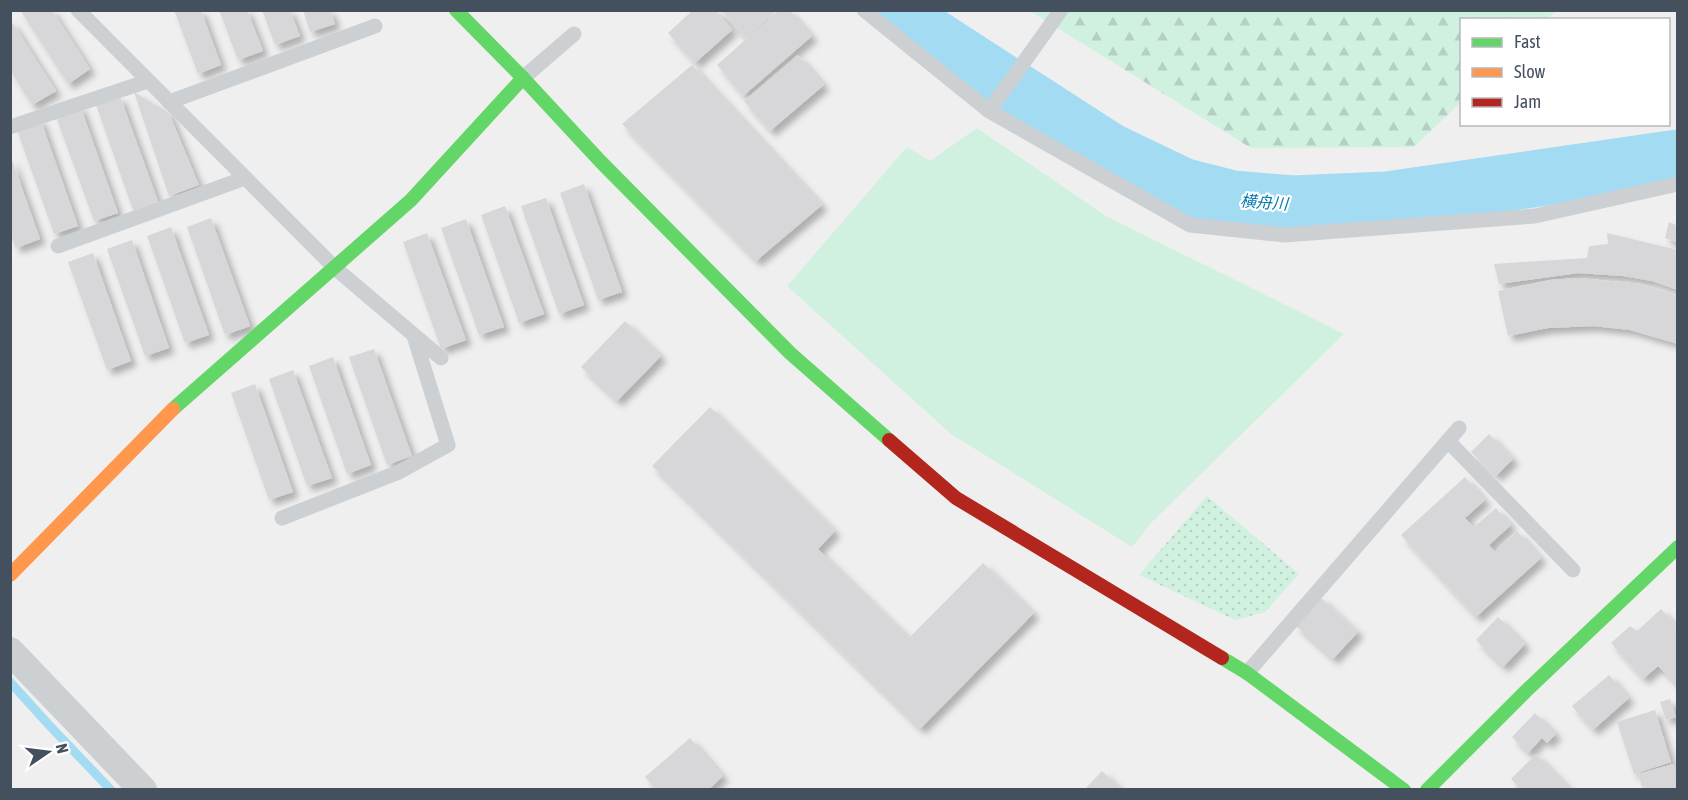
<svg xmlns="http://www.w3.org/2000/svg" width="1688" height="800" viewBox="0 0 1688 800" font-family="'Asap Condensed','Noto Sans JP',sans-serif">
<style>
.green{fill:url(#green-dots)}
.forest{fill:url(#forest-firs)}
.pitch{fill:#d1f1e0}
.lines{fill:none;stroke-linecap:round;stroke-linejoin:round}
.stream{stroke:#a2dbf2;stroke-width:9}
.river{stroke:#a2dbf2;stroke-width:57}
.building{fill:#d7d7d9;filter:url(#shadow)}
.lane{stroke:#cdd0d3;stroke-width:15}
.street{stroke:#cdd0d3;stroke-width:28}
.fast{stroke:#63d668;stroke-width:14}
.slow{stroke:#ff974d;stroke-width:14}
.jam{stroke:#b3261e;stroke-width:14}
.labels{text-anchor:middle;dominant-baseline:central;stroke-width:4.5;stroke-linejoin:round;paint-order:stroke}
.water-label{font-size:16px;font-style:italic;fill:#017aad;stroke:#fff}
</style>
<defs>
<pattern id="green-dots" width="8" height="8" patternUnits="userSpaceOnUse" patternTransform="scale(1.5)"><rect width="8" height="8" fill="#d1f1e0"/><path d="M2 2h.1M6 6h.1" fill="none" stroke="#b5d0c3" stroke-width="1.8" stroke-linecap="round"/></pattern>
<pattern id="forest-firs" width="22" height="20" patternUnits="userSpaceOnUse" patternTransform="scale(1.5)"><rect width="22" height="20" fill="#d1f1e0"/><path d="M5 1l3.5 6h-7zM16 11l3.5 6h-7z" fill="#b5d0c3"/></pattern>
<filter id="shadow"><feDropShadow dx="5.5" dy="5.5" stdDeviation="3" flood-color="#0004"/></filter>
</defs>
<rect width="100%" height="100%" fill="#f0efef"/>
<!-- green -->
<path class="green" d="M 1207,496 L 1299,574 L 1265,612 L 1235,620 L 1139,575 Z"/>
<!-- forest -->
<path class="forest" d="M 1030,11 L 1556,11 L 1547,19 L 1462,20 L 1461,102 L 1414,147 L 1251,148 Z"/>
<!-- pitch -->
<path class="pitch" d="M 977,128 L 1106,216 L 1344,334 L 1153,521 L 1132,547 L 951,434 L 787,286 L 907,147 L 930,161 Z"/>
<g class="lines">
<!-- stream -->
<path class="stream" d="M 10,682 L 49,725 L 111,790"/>
<!-- river -->
<path class="river" d="M 901,10 L 926,33 L 1109,151 L 1182,186 L 1233,199 L 1292,204 L 1387,200 L 1678,158"/>
</g>
<!-- building -->
<g class="building">
<path d="M 20,10 L 52,10 L 90,69 L 68,84 Z"/>
<path d="M 174,10 L 201,10 L 221,65 L 198,74 Z"/>
<path d="M 219,10 L 247,10 L 263,51 L 238,60 Z"/>
<path d="M 262,10 L 290,10 L 300,36 L 275,45 Z"/>
<path d="M 303,10 L 330,10 L 335,24 L 310,32 Z"/>
<path d="M 693,10 L 716,10 L 732,30 L 695,63 L 668,33 Z"/>
<path d="M 721,10 L 777,10 L 746,39 Z"/>
<path d="M 779,10 L 789,10 L 812,36 L 743,96 L 717,65 Z"/>
<path d="M 10,19 L 56,91 L 32,105 L 10,70 Z"/>
<path d="M 798,55 L 824,85 L 770,131 L 744,101 Z"/>
<path d="M 692,65 L 822,205 L 756,261 L 622,124 Z"/>
<path d="M 134,92 L 169,113 L 199,185 L 169,196 Z"/>
<path d="M 120,96 L 159,204 L 134,213 L 96,105 Z"/>
<path d="M 80,105 L 118,213 L 94,221 L 55,114 Z"/>
<path d="M 40,118 L 78,226 L 54,234 L 16,127 Z"/>
<path d="M 11,157 L 40,239 L 16,248 L 10,233 Z"/>
<path d="M 584,184 L 622,292 L 598,300 L 560,193 Z"/>
<path d="M 546,198 L 584,305 L 559,314 L 521,206 Z"/>
<path d="M 505,206 L 544,314 L 519,323 L 481,215 Z"/>
<path d="M 211,218 L 250,326 L 225,335 L 187,227 Z"/>
<path d="M 466,219 L 504,327 L 479,335 L 441,228 Z"/>
<path d="M 1669,222 L 1678,226 L 1678,243 L 1665,238 Z"/>
<path d="M 171,227 L 209,335 L 185,343 L 147,236 Z"/>
<path d="M 427,233 L 466,340 L 441,349 L 403,242 Z"/>
<path d="M 1607,233 L 1678,250 L 1678,290 L 1652,281 L 1623,276 L 1578,273 L 1499,284 L 1494,264 L 1587,258 L 1589,246 L 1608,244 Z"/>
<path d="M 132,240 L 169,348 L 145,356 L 107,249 Z"/>
<path d="M 93,253 L 131,361 L 107,370 L 68,262 Z"/>
<path d="M 1578,278 L 1641,284 L 1678,296 L 1678,344 L 1630,330 L 1593,326 L 1548,328 L 1508,336 L 1498,291 L 1550,280 Z"/>
<path d="M 625,321 L 661,356 L 617,401 L 581,367 Z"/>
<path d="M 374,349 L 412,456 L 387,465 L 349,357 Z"/>
<path d="M 333,357 L 371,465 L 347,474 L 309,366 Z"/>
<path d="M 293,370 L 332,478 L 307,486 L 269,379 Z"/>
<path d="M 255,384 L 293,492 L 269,500 L 231,393 Z"/>
<path d="M 710,407 L 835,531 L 818,549 L 909,638 L 983,563 L 1034,613 L 920,729 L 652,466 Z"/>
<path d="M 1489,434 L 1513,459 L 1496,476 L 1471,452 Z"/>
<path d="M 1465,477 L 1485,500 L 1465,518 L 1474,527 L 1496,508 L 1511,525 L 1489,545 L 1495,552 L 1517,531 L 1541,558 L 1476,617 L 1401,535 Z"/>
<path d="M 1320,597 L 1358,632 L 1333,659 L 1295,625 Z"/>
<path d="M 1661,609 L 1678,628 L 1678,686 L 1658,666 L 1643,679 L 1611,643 L 1630,626 L 1637,631 Z"/>
<path d="M 1498,617 L 1525,644 L 1503,667 L 1476,640 Z"/>
<path d="M 1609,675 L 1629,698 L 1593,730 L 1572,706 Z"/>
<path d="M 1670,699 L 1676,717 L 1666,720 L 1660,702 Z"/>
<path d="M 1655,710 L 1671,762 L 1634,774 L 1617,722 Z"/>
<path d="M 1535,713 L 1556,734 L 1547,743 L 1542,738 L 1528,753 L 1512,737 Z"/>
<path d="M 690,738 L 723,776 L 708,790 L 656,790 L 645,777 Z"/>
<path d="M 1536,754 L 1571,790 L 1521,790 L 1511,779 Z"/>
<path d="M 1673,764 L 1678,780 L 1678,790 L 1648,790 L 1647,786 L 1642,787 L 1638,774 Z"/>
<path d="M 1102,771 L 1122,790 L 1084,790 Z"/>
</g>
<g class="lines">
<!-- lane -->
<g class="lane">
<path d="M 78,10 L 335,268 L 441,358"/>
<path d="M 864,10 L 989,111 L 1190,225 L 1285,235 L 1535,216 L 1678,184"/>
<path d="M 523,78 L 574,34"/>
<path d="M 169,102 L 375,26"/>
<path d="M 989,111 L 1061,10"/>
<path d="M 10,127 L 148,81"/>
<path d="M 58,246 L 245,178"/>
<path d="M 1448,441 L 1573,570"/>
<path d="M 282,518 L 399,472 L 448,445 L 414,336"/>
<path d="M 1247,673 L 1459,428"/>
</g>
<!-- street -->
<path class="street" d="M 10,651 L 143,790"/>
<!-- fast -->
<g class="fast">
<path d="M 456,10 L 523,78 L 600,161 L 790,353 L 889,440"/>
<path d="M 173,409 L 411,200 L 523,78"/>
<path d="M 1222,658 L 1247,673 L 1404,790"/>
<path d="M 1427,790 L 1526,691 L 1678,547"/>
</g>
<!-- slow -->
<path class="slow" d="M 10,575 L 173,409"/>
<!-- jam -->
<path class="jam" d="M 889,440 L 956,498 L 1222,658"/>
</g>
<g class="labels">
<!-- water labels -->
<g class="water-label">
<text transform="translate(1264 202) rotate(4)">横舟川</text>
</g>
</g>
<!-- border -->
<rect width="1688" height="800" fill="none" stroke="#45505e" stroke-width="24"/>
<!-- legend -->
<rect x="1460" y="18" width="210" height="108" fill="#ffffff" stroke="#b5b9bf" stroke-width="1.5"/>
<rect x="1472" y="38" width="30" height="9" fill="#63d668" stroke="#b5b9bf" stroke-width="1.5"/>
<text x="1514" y="48" font-size="18" fill="#45505e">Fast</text>
<rect x="1472" y="68" width="30" height="9" fill="#ff974d" stroke="#b5b9bf" stroke-width="1.5"/>
<text x="1514" y="78" font-size="18" fill="#45505e">Slow</text>
<rect x="1472" y="98" width="30" height="9" fill="#b3261e" stroke="#b5b9bf" stroke-width="1.5"/>
<text x="1514" y="108" font-size="18" fill="#45505e">Jam</text>
<!-- north arrow -->
<g transform="translate(48 752) rotate(76)" stroke="#ffffff" stroke-width="4.5" paint-order="stroke">
<path d="M0-4.5L10 22L0 15L-10 22Z" fill="#45505e"/>
<text y="-9" font-size="16" font-weight="bold" text-anchor="middle" fill="#45505e">N</text>
</g>
</svg>
